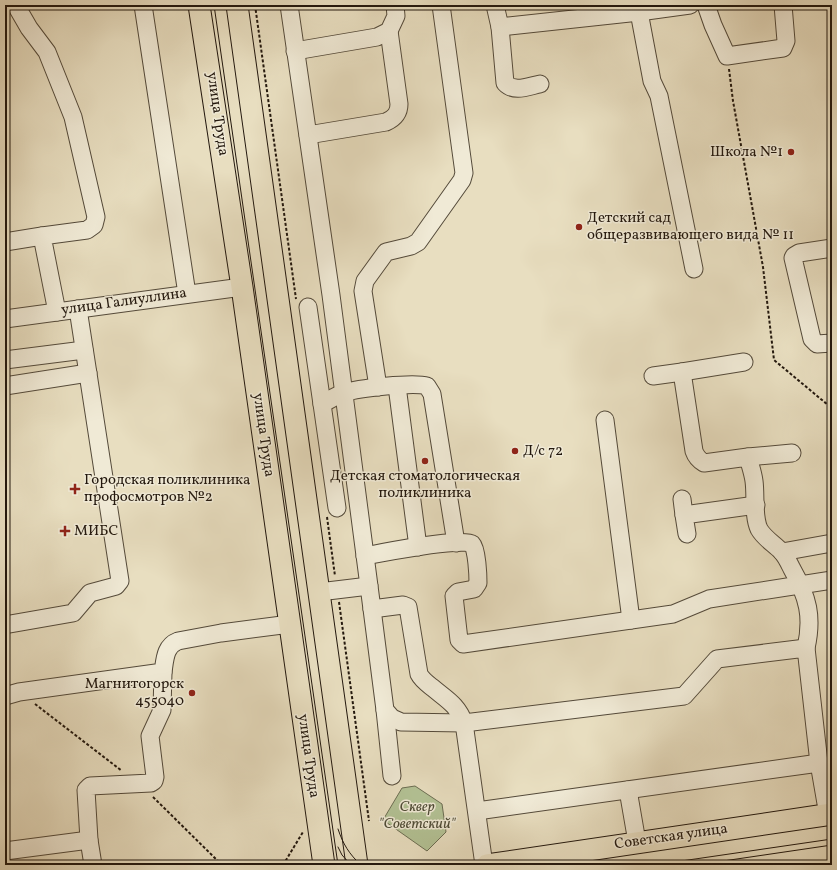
<svg xmlns="http://www.w3.org/2000/svg" width="837" height="870" viewBox="0 0 837 870" font-family="Vollkorn,serif">
<style>
.green{fill:#b3c295;stroke:#6b6d52}
.lines{fill:none;stroke-linecap:round;stroke-linejoin:round}
.minor-casing{stroke:#544a3a;stroke-width:19}
.major-casing{stroke:#23180e;stroke-width:23}
.path{stroke:#23180e;stroke-width:2;stroke-dasharray:3 2;stroke-linecap:butt}
.minor{stroke:#f0ead6;stroke-width:17}
.major{stroke:#e8dec0;stroke-width:21}
.tram{stroke:#23180e;stroke-width:1}
.poi-dot{fill:#8f2418;stroke:#f0ead6;stroke-width:1.5}
.labels{text-anchor:middle;dominant-baseline:central;stroke-width:3;stroke-linejoin:round;paint-order:stroke}
.street-label{font-size:15px;fill:#23180e;stroke:#f0ead6}
.poi-label{font-size:15px;fill:#23180e;stroke:#f0ead6;text-anchor:start}
.park-label{font-size:15px;font-style:italic;fill:#4e4b36;stroke:#f0ead6}
</style>
<rect width="100%" height="100%" fill="#e8dec0"/>
<filter id="stains"><feTurbulence type="fractalNoise" baseFrequency=".005" numOctaves="4"/><feColorMatrix values="0 0 0 0 .2 0 0 0 0 .09 0 0 0 0 .02 0 0 0 .5 -.17"/></filter>
<radialGradient id="worn" r=".72"><stop offset=".6" stop-color="#630" stop-opacity="0"/><stop offset="1" stop-color="#630" stop-opacity=".3"/></radialGradient>
<!-- green -->
<path class="green" d="M 415,786 L 442,804 L 446,832 L 427,851 L 383,820 L 402,788 Z"/>
<g class="lines">
<defs>
<g id="minor">
<path d="M 18,5 L 18,9 L 29,28 L 47,52 L 73,117 L 96,217 L 94,225 L 87,230 L 42,236 L 57,312"/>
<path d="M 143,5 L 187,294"/>
<path d="M 289,5 L 331,295 L 372,609 L 403,605 L 408,607 L 419,674 C 422,680 428,684 433,688 C 446,699 458,705 464,723 L 484,865"/>
<path d="M 495,5 L 500,27 L 639,12 L 690,5"/>
<path d="M 706,5 L 713,25 L 727,56 L 783,48 L 786,41 L 783,5"/>
<path d="M 639,12 L 652,81 L 659,96 L 694,269"/>
<path d="M 500,27 L 505,83 C 514,93 529,86 540,84"/>
<path d="M 295,51 L 377,37 L 389,31 L 396,16 L 395,5"/>
<path d="M 308,135 L 386,122 C 395,118 399,113 399,104 L 389,31"/>
<path d="M 5,242 L 42,236"/>
<path d="M 832,248 L 799,253 L 794,256 L 793,258 L 812,339 L 817,344 L 832,343"/>
<path d="M 308,307 L 337,508"/>
<path d="M 5,319 L 242,287"/>
<path d="M 5,360 L 84,350"/>
<path d="M 744,362 L 682,372 L 694,451 C 696,457 699,460 704,463 L 748,457 C 750,465 753,473 754,481 C 756,495 753,516 759,529 C 764,538 774,544 781,551 C 786,556 789,563 792,569 C 808,597 813,617 806,648"/>
<path d="M 653,376 L 682,372"/>
<path d="M 5,386 L 88,373"/>
<path d="M 397,386 L 418,547"/>
<path d="M 378,387 L 363,291 L 365,281 L 386,252 L 411,246 L 418,242 L 462,180 L 464,173 L 441,5"/>
<path d="M 322,404 C 329,400 337,395 344,393 C 358,388 414,382 427,386 L 432,394 L 456,543"/>
<path d="M 605,420 L 631,620"/>
<path d="M 748,457 L 792,453"/>
<path d="M 682,499 L 684,515"/>
<path d="M 687,534 L 684,515 L 756,505"/>
<path d="M 782,552 L 832,543"/>
<path d="M 365,556 C 380,553 463,537 472,544 C 477,549 478,576 478,583 L 474,589 L 458,592 L 454,596 L 459,640 L 463,644 L 673,614 L 709,599 L 832,580"/>
<path d="M 319,592 L 369,586"/>
<path d="M 372,609 L 385,710 L 392,718 L 401,722 L 464,723 L 684,696 L 717,659 L 806,648 L 819,763 L 828,815"/>
<path d="M 5,624 L 10,624 L 73,613 L 90,593 L 116,586 L 120,581 L 78,309"/>
<path d="M 5,696 L 19,692 L 163,672 C 165,659 165,646 178,641 L 221,633 L 290,624"/>
<path d="M 385,710 L 392,776"/>
<path d="M 628,790 L 637,842"/>
<path d="M 477,811 L 819,763"/>
<path d="M 5,851 L 89,840"/>
<path d="M 93,865 L 89,840 L 86,790 L 90,786 L 151,783 L 154,781 L 155,777 L 150,736 L 162,710 L 163,672"/>
</g>
<g id="major">
<path d="M 199,5 L 242,287 L 324,865"/>
<path d="M 237,5 L 357,865"/>
<path d="M 487,865 L 832,814"/>
</g>
</defs>
<!-- minor casing -->
<use href="#minor" class="minor-casing"/>
<!-- major casing -->
<use href="#major" class="major-casing"/>
<!-- path -->
<g class="path">
<path d="M 255,5 L 296,299"/>
<path d="M 729,69 L 733,101 L 763,267 L 774,360 L 828,405 L 832,411"/>
<path d="M 327,517 L 335,576"/>
<path d="M 339,602 L 369,821"/>
<path d="M 35,704 L 122,771"/>
<path d="M 153,797 L 222,865"/>
<path d="M 283,865 L 303,832"/>
</g>
<!-- minor -->
<use href="#minor" class="minor"/>
<!-- major -->
<use href="#major" class="major"/>
<!-- tram -->
<g class="tram">
<path d="M 214,5 L 338,865"/>
<path d="M 338,829 C 343,844 349,854 361,865"/>
<path d="M 338,847 L 342,855 L 351,865"/>
<path d="M 654,865 L 832,839"/>
<path d="M 696,865 L 832,845"/>
</g>
</g>
<!-- markers -->
<g class="poi-dot">
<circle cx="791" cy="152" r="4"/>
<circle cx="579" cy="227" r="4"/>
<circle cx="515" cy="451" r="4"/>
<circle cx="425" cy="461" r="4"/>
<path d="M73 483h4v4h4v4h-4v4h-4v-4h-4v-4h4z"/>
<path d="M63 525h4v4h4v4h-4v4h-4v-4h-4v-4h4z"/>
<circle cx="192" cy="693" r="4"/>
</g>
<g class="labels">
<!-- street labels -->
<g class="street-label">
<text transform="translate(217 114) rotate(82)">улица Труда</text>
<text transform="translate(124 302) rotate(-8)">улица Галиуллина</text>
<text transform="translate(263 435) rotate(82)">улица Труда</text>
<text transform="translate(308 756) rotate(82)">улица Труда</text>
<text transform="translate(671 837) rotate(-8)">Советская улица</text>
</g>
<!-- poi labels -->
<g class="poi-label">
<text x="783" y="152" text-anchor="end">Школа №1</text>
<text x="587" y="218">Детский сад<tspan x="587" dy="17">общеразвивающего вида № 11</tspan></text>
<text x="523" y="451">Д/с 72</text>
<text x="425" y="476" text-anchor="middle">Детская стоматологическая<tspan x="425" dy="17">поликлиника</tspan></text>
<text x="84" y="480">Городская поликлиника<tspan x="84" dy="17">профосмотров №2</tspan></text>
<text x="74" y="531">МИБС</text>
<text x="184" y="684" text-anchor="end">Магнитогорск<tspan x="184" dy="17">455040</tspan></text>
</g>
<!-- park labels -->
<g class="park-label">
<text x="417" y="807">Сквер<tspan x="417" dy="17">"Советский"</tspan></text>
</g>
</g>
<!-- margin -->
<rect width="837" height="870" fill="none" stroke="#e8dec0" stroke-width="20"/>
<rect x="6" y="6" width="825" height="858" fill="none" stroke="#23180e" stroke-width="2"/>
<rect x="10" y="10" width="817" height="850" fill="none" stroke="#23180e"/>
<rect width="100%" height="100%" filter="url(#stains)"/>
<rect width="100%" height="100%" fill="url(#worn)"/>
</svg>
